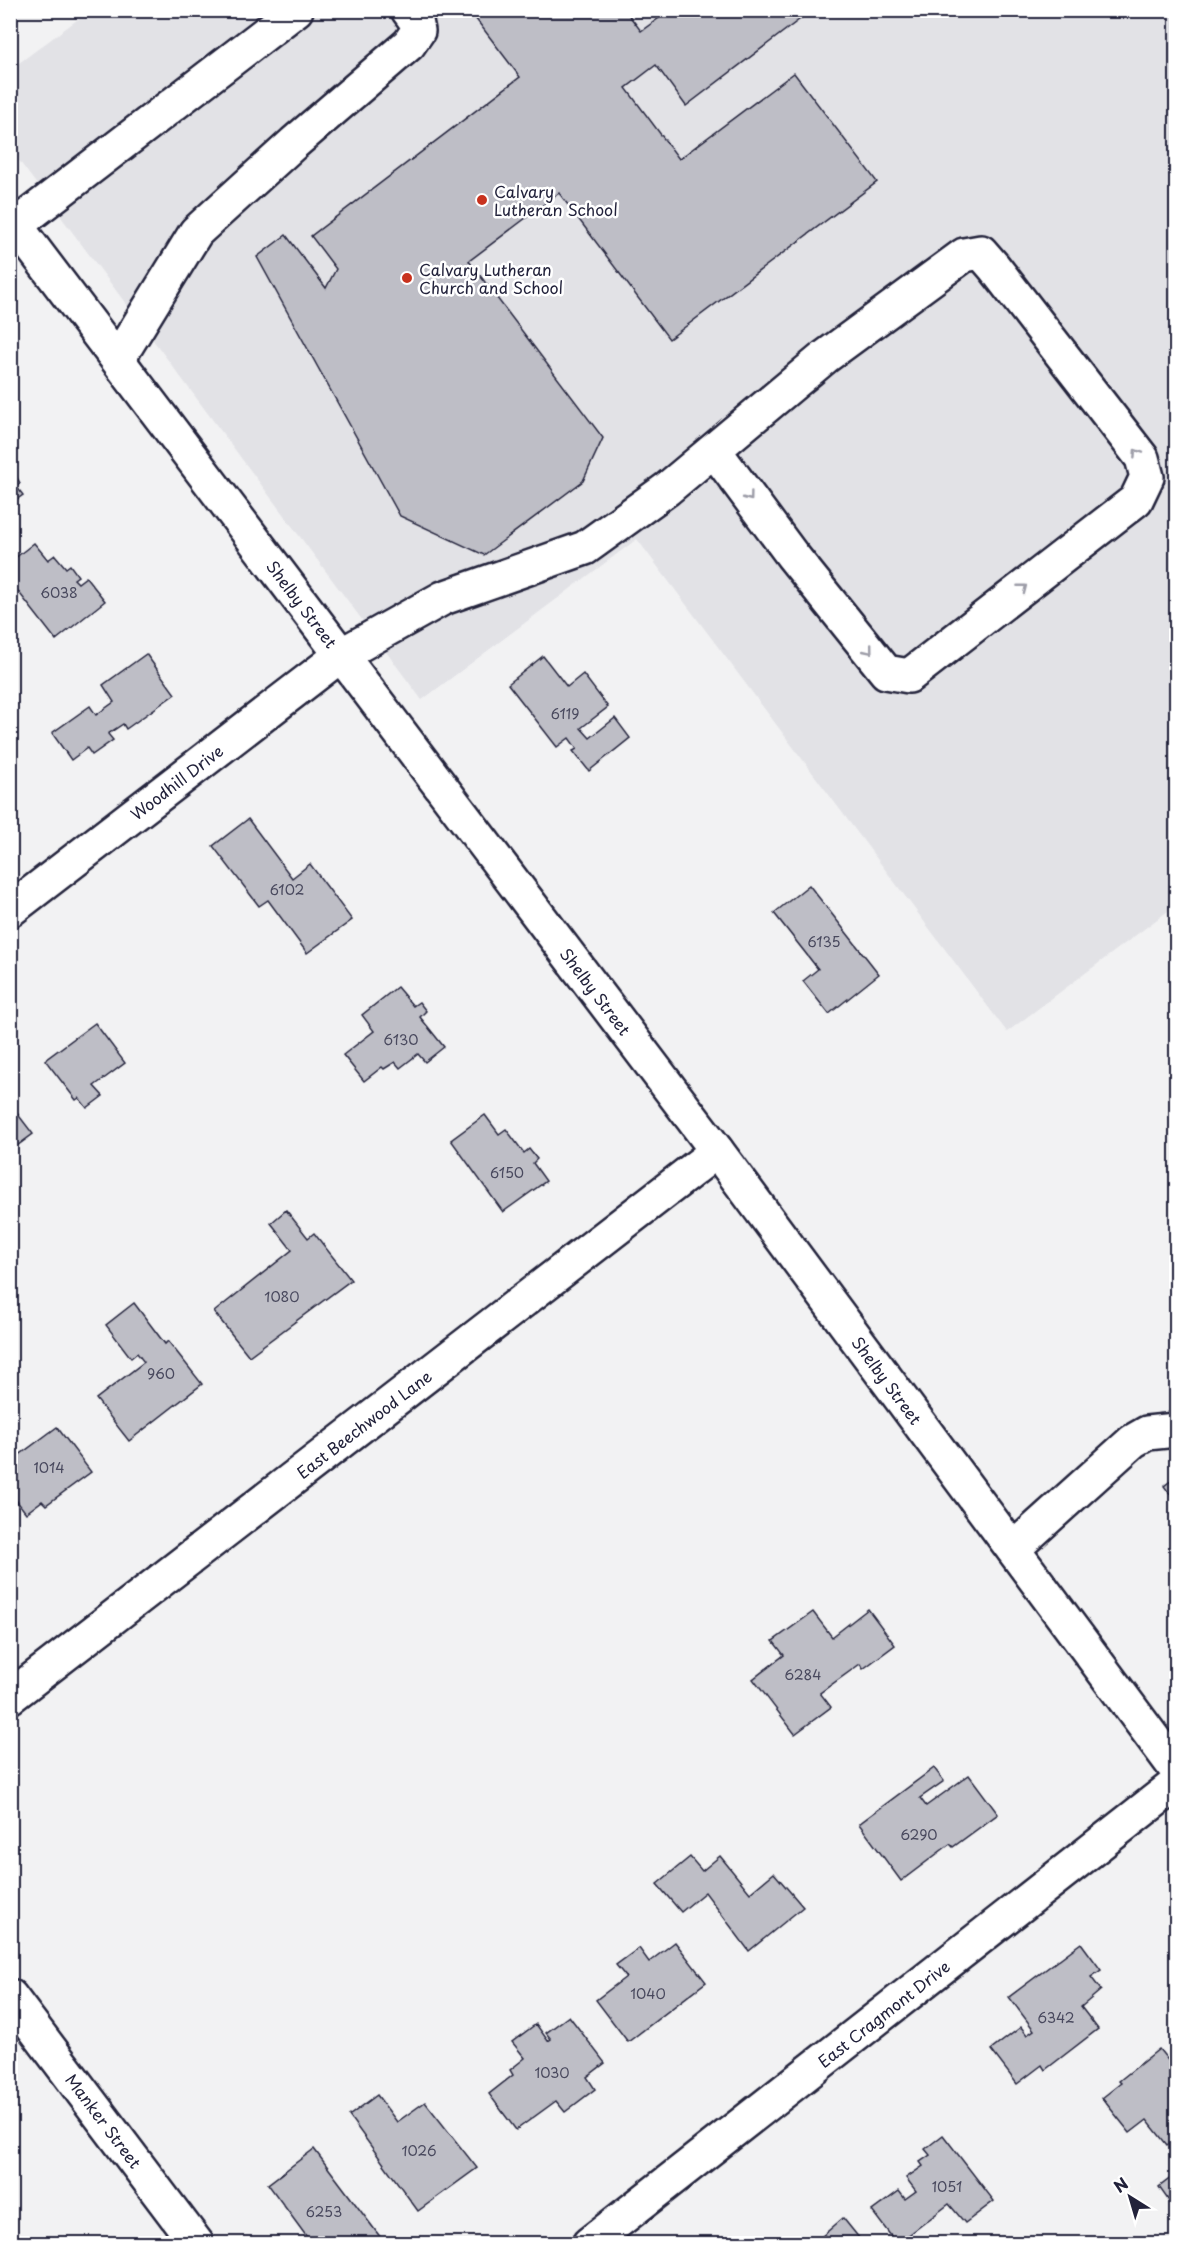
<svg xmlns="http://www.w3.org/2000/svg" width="1187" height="2254" viewBox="0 0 1187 2254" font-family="'Playpen Sans',sans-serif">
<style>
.built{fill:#e2e2e6}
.building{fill:#bebec6;stroke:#22223b;stroke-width:1.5}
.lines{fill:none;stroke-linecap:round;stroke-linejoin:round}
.minor-casing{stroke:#22223b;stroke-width:38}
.minor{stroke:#fff;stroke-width:33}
.oneway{stroke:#9c9ca7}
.poi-dot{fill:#c8321e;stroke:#fff;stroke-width:2}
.labels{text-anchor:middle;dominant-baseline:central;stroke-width:5;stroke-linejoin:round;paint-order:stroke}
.number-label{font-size:14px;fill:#49495e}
.poi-label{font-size:16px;fill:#22223b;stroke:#fff;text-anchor:start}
.street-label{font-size:16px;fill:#22223b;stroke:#fff}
</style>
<rect width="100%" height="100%" fill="#f2f2f3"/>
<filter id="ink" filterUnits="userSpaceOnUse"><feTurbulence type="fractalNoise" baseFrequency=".0167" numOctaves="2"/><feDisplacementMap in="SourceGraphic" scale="12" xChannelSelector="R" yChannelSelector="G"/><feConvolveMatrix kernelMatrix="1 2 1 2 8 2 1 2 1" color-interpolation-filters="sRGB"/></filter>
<g filter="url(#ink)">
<!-- built -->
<path class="built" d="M 89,11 L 1176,11 L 1176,905 L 1007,1032 L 637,539 L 422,700 L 11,150 L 11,69 Z"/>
<!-- building -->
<g class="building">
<path d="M 469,10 L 625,10 L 641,31 L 666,13 L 664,10 L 812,10 L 686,106 L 656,65 L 626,88 L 679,159 L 794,73 L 877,182 L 669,339 L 559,193 L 469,261 L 603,438 L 583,481 L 484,555 L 400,516 L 257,257 L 286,235 L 326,288 L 336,269 L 311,236 L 520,77 Z"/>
<path d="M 12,469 L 20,483 L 16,486 L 23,495 L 10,504 Z"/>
<path d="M 34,543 L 48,560 L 55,555 L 66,568 L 70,565 L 78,576 L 74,579 L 78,583 L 86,577 L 105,601 L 56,640 L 10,581 L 10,562 Z"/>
<path d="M 146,654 L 175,694 L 126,729 L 123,724 L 108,734 L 113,740 L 92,755 L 87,748 L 71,760 L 52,733 L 90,706 L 96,715 L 114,702 L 103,685 Z"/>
<path d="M 543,656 L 567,687 L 583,674 L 608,707 L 581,728 L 590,738 L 615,718 L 630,738 L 589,771 L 573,751 L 577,749 L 569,738 L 557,747 L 508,684 Z"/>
<path d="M 248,819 L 292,878 L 310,864 L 352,920 L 307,953 L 268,900 L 259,906 L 213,846 Z"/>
<path d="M 809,885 L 879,974 L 829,1014 L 803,981 L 818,969 L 774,913 Z"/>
<path d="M 397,987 L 413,1006 L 419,1002 L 426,1011 L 420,1017 L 444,1047 L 425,1062 L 418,1054 L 400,1068 L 395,1062 L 384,1069 L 382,1067 L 364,1081 L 343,1055 L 374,1031 L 362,1015 Z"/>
<path d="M 95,1023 L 125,1063 L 94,1086 L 103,1096 L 87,1108 L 79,1098 L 76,1100 L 45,1060 Z"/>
<path d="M 10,1104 L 33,1134 L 10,1151 Z"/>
<path d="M 485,1115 L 499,1134 L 506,1129 L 524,1153 L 529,1149 L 537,1159 L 533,1163 L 546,1181 L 503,1212 L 451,1140 Z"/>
<path d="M 286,1210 L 308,1238 L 314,1233 L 351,1280 L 249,1356 L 214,1312 L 292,1250 L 271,1223 Z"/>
<path d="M 134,1303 L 165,1344 L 168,1341 L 202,1384 L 129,1441 L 96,1399 L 144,1362 L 137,1353 L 131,1358 L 106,1325 Z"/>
<path d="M 57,1427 L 91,1472 L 46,1505 L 42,1501 L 26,1513 L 12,1495 L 10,1497 L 10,1462 Z"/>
<path d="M 1176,1477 L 1176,1502 L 1164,1486 Z"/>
<path d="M 868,1609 L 895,1645 L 863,1669 L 860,1664 L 820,1693 L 831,1707 L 795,1734 L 753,1679 L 784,1655 L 773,1641 L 813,1612 L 832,1637 Z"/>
<path d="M 934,1768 L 944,1781 L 920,1798 L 926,1806 L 969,1775 L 998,1814 L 953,1847 L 950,1844 L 901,1881 L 859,1824 Z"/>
<path d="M 720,1856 L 750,1893 L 774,1873 L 803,1907 L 749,1951 L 705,1892 L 681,1912 L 657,1884 L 690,1857 L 702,1871 Z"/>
<path d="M 675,1942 L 706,1982 L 628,2042 L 596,2000 L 626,1977 L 616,1965 L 639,1948 L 649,1962 Z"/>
<path d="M 1081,1943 L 1101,1970 L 1091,1977 L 1101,1990 L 1081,2007 L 1098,2029 L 1045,2070 L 1042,2065 L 1017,2084 L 991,2050 L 1021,2027 L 1027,2035 L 1034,2030 L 1009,1997 Z"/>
<path d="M 569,2016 L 605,2063 L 587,2077 L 595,2089 L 565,2112 L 556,2101 L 516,2130 L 489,2094 L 513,2075 L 510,2070 L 525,2058 L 512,2042 L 536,2024 L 548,2041 L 551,2039 L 546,2033 Z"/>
<path d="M 1159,2049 L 1171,2064 L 1176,2059 L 1176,2138 L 1167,2145 L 1147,2120 L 1130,2133 L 1102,2098 L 1121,2083 L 1119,2081 Z"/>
<path d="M 377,2095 L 397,2122 L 425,2102 L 477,2168 L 418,2211 L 349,2116 Z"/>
<path d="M 943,2135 L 994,2201 L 965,2223 L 949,2204 L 897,2244 L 872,2211 L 899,2191 L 905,2199 L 916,2191 L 906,2178 L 923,2166 L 920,2162 L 930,2155 L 925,2149 Z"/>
<path d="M 314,2149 L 381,2238 L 374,2244 L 312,2244 L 268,2184 Z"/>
<path d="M 1176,2174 L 1176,2211 L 1159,2187 Z"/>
<path d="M 843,2218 L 864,2244 L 813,2244 Z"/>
</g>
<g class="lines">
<defs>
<g id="minor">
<path id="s1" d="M 10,218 L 717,1151 L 1176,1769"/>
<path d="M 16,225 L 296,10"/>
<path d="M 118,359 L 196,232 L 294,143 L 409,44 L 418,31 L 416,21 L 408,10"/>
<path id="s2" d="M 10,910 L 341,655 L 443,598 L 585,548 L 667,489 L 825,357 L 964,255 L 981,252 L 994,267 L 1142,458 L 1147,477 L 1136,500 L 909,676 L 886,672 L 792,555 L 714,450"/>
<path d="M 1013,1549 L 1133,1441 L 1147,1433 L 1176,1430"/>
<path id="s3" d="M 10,1697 L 717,1151"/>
<path id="s4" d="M 10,1996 L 197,2244"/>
<path id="s5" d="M 589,2244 L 1176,1784"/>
</g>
</defs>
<!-- minor casing -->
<use href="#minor" class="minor-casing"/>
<!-- minor -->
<use href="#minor" class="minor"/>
</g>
<!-- one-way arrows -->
<defs><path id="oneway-chevron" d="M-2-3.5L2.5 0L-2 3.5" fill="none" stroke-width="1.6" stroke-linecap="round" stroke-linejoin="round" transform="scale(1.5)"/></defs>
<g class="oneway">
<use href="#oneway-chevron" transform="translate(1137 453) rotate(-124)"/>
<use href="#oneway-chevron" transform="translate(749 497) rotate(53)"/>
<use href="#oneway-chevron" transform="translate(1023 588) rotate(-38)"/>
<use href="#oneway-chevron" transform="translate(869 650) rotate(51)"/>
</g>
</g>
<!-- markers -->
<g class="poi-dot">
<circle cx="482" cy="200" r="6"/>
<circle cx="407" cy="278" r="6"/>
</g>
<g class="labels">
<!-- number labels -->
<g class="number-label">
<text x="59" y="592">6038</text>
<text x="565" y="713">6119</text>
<text x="287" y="889">6102</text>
<text x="824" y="941">6135</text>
<text x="401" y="1039">6130</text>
<text x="507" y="1172">6150</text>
<text x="282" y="1296">1080</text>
<text x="161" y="1373">960</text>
<text x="49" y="1467">1014</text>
<text x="803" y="1674">6284</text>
<text x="919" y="1834">6290</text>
<text x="648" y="1993">1040</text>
<text x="1056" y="2017">6342</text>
<text x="552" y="2072">1030</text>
<text x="419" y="2150">1026</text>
<text x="947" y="2186">1051</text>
<text x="324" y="2211">6253</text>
</g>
<!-- poi labels -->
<g class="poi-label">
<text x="494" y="191">Calvary<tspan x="494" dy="18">Lutheran School</tspan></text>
<text x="419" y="269">Calvary Lutheran<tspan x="419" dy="18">Church and School</tspan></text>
</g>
<!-- street labels -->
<g class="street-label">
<text stroke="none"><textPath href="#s1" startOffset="484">Shelby Street</textPath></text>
<text stroke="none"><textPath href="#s2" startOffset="210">Woodhill Drive</textPath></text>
<text stroke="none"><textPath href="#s1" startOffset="970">Shelby Street</textPath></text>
<text stroke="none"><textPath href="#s1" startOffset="1456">Shelby Street</textPath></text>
<text stroke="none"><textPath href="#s3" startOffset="447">East Beechwood Lane</textPath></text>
<text stroke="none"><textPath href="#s5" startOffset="374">East Cragmont Drive</textPath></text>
<text stroke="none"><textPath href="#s4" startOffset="156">Manker Street</textPath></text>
</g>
</g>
<!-- margin -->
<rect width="1187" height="2254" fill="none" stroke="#fff" stroke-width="36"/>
<rect x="18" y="18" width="1151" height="2218" fill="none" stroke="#22223b" stroke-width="2" filter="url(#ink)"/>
<!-- north arrow -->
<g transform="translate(1130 2197) rotate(323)" stroke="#ffffff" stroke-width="4.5" paint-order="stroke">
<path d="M0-4.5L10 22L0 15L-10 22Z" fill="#22223b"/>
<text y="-9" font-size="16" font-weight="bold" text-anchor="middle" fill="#22223b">N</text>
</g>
</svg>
